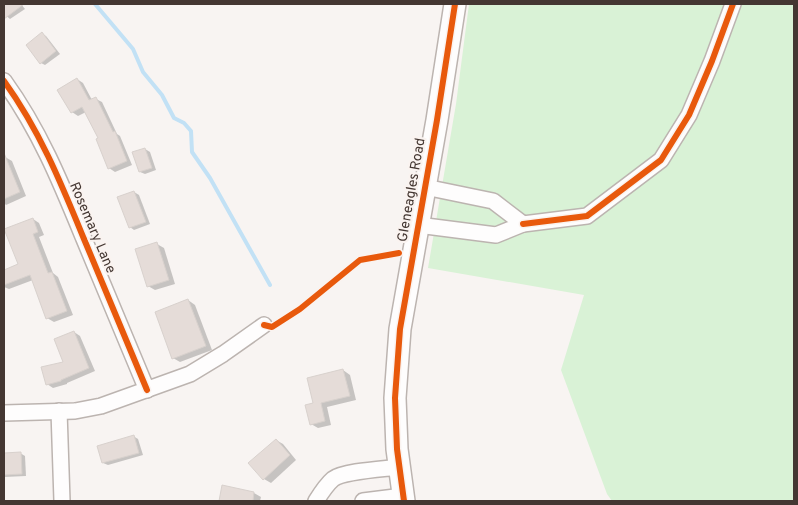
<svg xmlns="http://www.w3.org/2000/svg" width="798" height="505" viewBox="0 0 798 505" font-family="Overpass,sans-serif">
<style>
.green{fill:#d9f2d6}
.shadow{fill:#0003}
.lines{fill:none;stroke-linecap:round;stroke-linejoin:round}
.stream{stroke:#c2e1f5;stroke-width:4}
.building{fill:#e5dcd8;stroke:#d8d1cd}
.street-casing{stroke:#bcb4b0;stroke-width:18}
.secondary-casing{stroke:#bcb4b0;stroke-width:24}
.street{stroke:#fefdfd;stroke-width:15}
.secondary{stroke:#fefdfd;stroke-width:21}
.cycleway-casing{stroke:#faf3f0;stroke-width:9}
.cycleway{stroke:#e8590c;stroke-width:6}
.labels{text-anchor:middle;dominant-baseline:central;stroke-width:4.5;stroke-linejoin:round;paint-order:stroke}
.street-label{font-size:14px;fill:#443732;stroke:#faf3f0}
</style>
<rect width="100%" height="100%" fill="#f8f4f2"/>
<!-- green -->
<path class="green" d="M 469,4 L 794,4 L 794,501 L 612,501 L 607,494 L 561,370 L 584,295 L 428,268 L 456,104 Z"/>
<!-- shadow -->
<g class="shadow">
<path d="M 4,4 L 21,4 L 25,9 L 10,19 L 4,14 Z"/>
<path d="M 42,34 L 46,36 L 60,54 L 45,65 L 41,63 Z"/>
<path d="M 77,79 L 83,83 L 92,100 L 96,99 L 102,102 L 117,134 L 120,136 L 132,165 L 115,172 L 109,168 L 100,138 L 86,112 L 78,116 L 72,112 L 59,91 Z"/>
<path d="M 145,149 L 150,152 L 156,170 L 145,174 L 140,172 Z"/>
<path d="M 5,157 L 12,161 L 26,196 L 6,205 L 4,203 Z"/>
<path d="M 134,192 L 139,195 L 150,224 L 134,230 L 130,227 Z"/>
<path d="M 33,219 L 39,223 L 44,235 L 39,237 L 53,273 L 58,277 L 73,315 L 54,322 L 47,318 L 33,280 L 9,289 L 4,287 L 4,271 L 20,265 Z"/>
<path d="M 157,244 L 164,248 L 175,284 L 155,290 L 148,286 Z"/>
<path d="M 188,300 L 195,305 L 212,350 L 180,362 L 173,358 Z"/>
<path d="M 74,332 L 80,336 L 95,371 L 67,383 L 67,384 L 53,388 L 47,384 L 65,362 Z"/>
<path d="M 343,370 L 350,375 L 356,400 L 327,407 L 331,425 L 318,428 L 311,424 L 314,404 Z"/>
<path d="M 133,436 L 138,439 L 143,455 L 108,465 L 103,463 Z"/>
<path d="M 276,440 L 283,444 L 296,460 L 271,483 L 264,479 Z"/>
<path d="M 20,453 L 25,456 L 26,476 L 4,477 L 4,454 Z"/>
<path d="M 223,487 L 254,493 L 261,497 L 260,501 L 220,501 Z"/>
</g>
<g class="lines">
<!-- stream -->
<path class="stream" d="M 95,4 L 133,49 L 143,72 L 162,95 L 174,118 L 184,123 L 191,131 L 192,152 L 210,178 L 270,285"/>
</g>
<!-- building -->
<g class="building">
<path d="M 4,4 L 24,4 L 4,19 Z"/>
<path d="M 42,32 L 56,51 L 40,64 L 26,45 Z"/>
<path d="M 77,78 L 89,100 L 96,97 L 113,132 L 115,131 L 127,161 L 108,169 L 96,139 L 98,138 L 82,107 L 71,113 L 57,90 Z"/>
<path d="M 145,148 L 152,168 L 139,172 L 132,152 Z"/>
<path d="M 4,153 L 20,192 L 4,199 Z"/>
<path d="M 134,191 L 146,222 L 129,228 L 117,197 Z"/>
<path d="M 33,218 L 38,232 L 33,234 L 48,273 L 52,272 L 67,311 L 46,319 L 30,275 L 4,285 L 4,270 L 18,264 L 4,229 Z"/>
<path d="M 157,242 L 169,280 L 147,287 L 135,249 Z"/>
<path d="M 188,299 L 206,346 L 172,359 L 155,312 Z"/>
<path d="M 74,331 L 89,368 L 61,380 L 61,381 L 46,385 L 41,367 L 63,362 L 54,339 Z"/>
<path d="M 343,369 L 350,396 L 321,403 L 325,421 L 310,425 L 305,405 L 313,403 L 307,378 Z"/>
<path d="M 134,435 L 139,453 L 102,463 L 97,446 Z"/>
<path d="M 276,439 L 290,455 L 263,480 L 248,463 Z"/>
<path d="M 21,452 L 22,474 L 4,475 L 4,453 Z"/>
<path d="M 222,485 L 254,492 L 253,501 L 219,501 Z"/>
</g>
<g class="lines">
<defs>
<g id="street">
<path d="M 4,81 C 40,131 61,183 84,239 C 105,290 126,340 147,390"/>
<path d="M 523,224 L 587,216 L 661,160 L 689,115 L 712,61 L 733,4"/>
<path d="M 418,225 L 496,235 L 523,224 L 493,201 L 425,187"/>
<path d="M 59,411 L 62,501"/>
<path d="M 4,413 L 75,411 L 101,406 L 190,374 L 223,354 L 264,325"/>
<path d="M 316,501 C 321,493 326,485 333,479 C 344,471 384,469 399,467"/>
<path d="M 363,501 L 403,496"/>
</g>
<path id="secondary" d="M 404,501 L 397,449 L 395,398 L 400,329 L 437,120 L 455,4"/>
</defs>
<!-- street casing -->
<use href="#street" class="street-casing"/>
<!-- secondary casing -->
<use href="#secondary" class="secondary-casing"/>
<!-- street -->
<use href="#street" class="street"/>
<!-- secondary -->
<use href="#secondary" class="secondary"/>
<defs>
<g id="cycleway">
<path d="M 4,81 C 40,131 61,183 84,239 C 105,290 126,340 147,390"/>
<path d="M 523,224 L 587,216 L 661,160 L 689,115 L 712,61 L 733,4"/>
<path d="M 264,325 L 272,327 L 300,309 L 360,260 L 399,253"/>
<path d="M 404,501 L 397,449 L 395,398 L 400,329 L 437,120 L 455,4"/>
</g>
</defs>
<!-- cycleway casing -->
<use href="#cycleway" class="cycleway-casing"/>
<!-- cycleway -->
<use href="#cycleway" class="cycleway"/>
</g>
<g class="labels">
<!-- street labels -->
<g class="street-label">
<text transform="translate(412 190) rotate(-80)">Gleneagles Road</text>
<text transform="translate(92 228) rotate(67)">Rosemary Lane</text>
</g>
</g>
<!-- border -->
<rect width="798" height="505" fill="none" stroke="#443732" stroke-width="10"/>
</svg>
